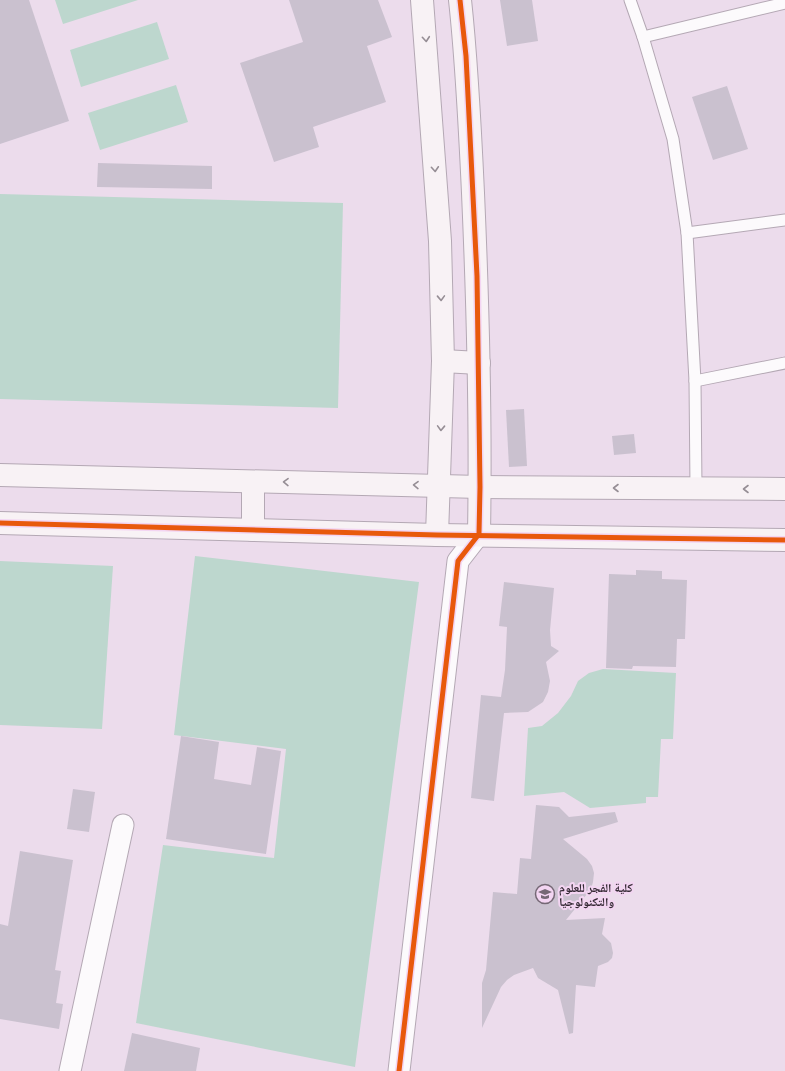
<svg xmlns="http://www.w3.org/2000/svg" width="785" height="1071" viewBox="0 0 785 1071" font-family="'Noto Serif','Noto Naskh Arabic',serif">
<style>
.green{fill:#bdd7ce}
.building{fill:#cac1cf}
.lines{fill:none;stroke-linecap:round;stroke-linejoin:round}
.lane-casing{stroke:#b4a8b4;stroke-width:13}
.street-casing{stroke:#b4a8b4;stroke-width:23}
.secondary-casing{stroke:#b4a8b4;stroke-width:24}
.lane{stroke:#fcfafc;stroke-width:11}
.street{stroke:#fcfafc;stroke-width:21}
.secondary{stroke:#f8f2f5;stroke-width:22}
.cycleway-casing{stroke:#f3d5f2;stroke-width:8}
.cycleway{stroke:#e8590c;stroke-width:5}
.oneway{stroke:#968e95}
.labels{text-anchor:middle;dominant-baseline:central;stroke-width:4;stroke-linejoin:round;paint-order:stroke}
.poi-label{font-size:12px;font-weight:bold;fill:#352a35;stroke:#f3d5f2;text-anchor:start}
</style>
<rect width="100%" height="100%" fill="#ecdcec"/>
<!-- green -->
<g class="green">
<path d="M 55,0 L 138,0 L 63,24 Z"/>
<path d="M 157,22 L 169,59 L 81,87 L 70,50 Z"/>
<path d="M 176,85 L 188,122 L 100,150 L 88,113 Z"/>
<path d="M 0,194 L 343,203 L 338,408 L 0,399 Z"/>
<path d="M 195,556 L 419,582 L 355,1067 L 136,1023 L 163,845 L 274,858 L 286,749 L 174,735 Z"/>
<path d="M 0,561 L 113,566 L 102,729 L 0,725 Z"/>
<path d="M 603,669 L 676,673 L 673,739 L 661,739 L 658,797 L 646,797 L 646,803 L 590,808 L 564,792 L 524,796 L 528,728 L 542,726 L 558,713 L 571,696 L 578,681 L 589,673 Z"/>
</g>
<!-- building -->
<g class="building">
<path d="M 0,0 L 29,0 L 69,121 L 0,144 Z"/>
<path d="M 289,0 L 378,0 L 392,37 L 367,46 L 386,102 L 313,127 L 319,147 L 274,162 L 240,63 L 303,42 Z"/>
<path d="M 500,0 L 532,0 L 538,41 L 507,46 Z"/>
<path d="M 727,86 L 748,149 L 713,160 L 692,97 Z"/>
<path d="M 98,163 L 212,166 L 212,189 L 97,187 Z"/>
<path d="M 524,409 L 527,466 L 509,467 L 506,410 Z"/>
<path d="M 634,434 L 636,453 L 614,455 L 612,436 Z"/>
<path d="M 636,570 L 662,571 L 662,579 L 687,580 L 685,639 L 677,639 L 676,667 L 633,666 L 632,669 L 606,668 L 609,574 L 636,575 Z"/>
<path d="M 504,582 L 554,588 L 550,630 L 551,646 L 559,651 L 546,662 L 550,681 L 548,692 L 543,702 L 528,712 L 504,713 L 494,801 L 471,798 L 481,695 L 501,697 L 505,670 L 507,627 L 499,626 Z"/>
<path d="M 181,736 L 219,742 L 214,779 L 251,785 L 257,747 L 281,751 L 266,854 L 166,839 Z"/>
<path d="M 73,789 L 95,792 L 89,832 L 67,829 Z"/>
<path d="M 536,805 L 559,807 L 569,817 L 615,812 L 618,822 L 563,839 L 587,859 L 592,866 L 594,873 L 593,882 L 591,889 L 566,920 L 605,918 L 602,934 L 611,943 L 613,953 L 612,958 L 608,962 L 598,966 L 595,987 L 576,985 L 573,1033 L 569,1034 L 558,990 L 538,978 L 533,968 L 514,975 L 507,980 L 501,987 L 482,1028 L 482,983 L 486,970 L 493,892 L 517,894 L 520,858 L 531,859 Z"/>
<path d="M 20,851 L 73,860 L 55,970 L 61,971 L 56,1003 L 63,1004 L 59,1029 L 0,1019 L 0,924 L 8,926 Z"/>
<path d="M 132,1033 L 200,1048 L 196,1071 L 124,1071 Z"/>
</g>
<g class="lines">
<defs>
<g id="lane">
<path d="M 630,0 L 643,37 L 673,139 L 687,233 L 695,381 L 696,488"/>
<path d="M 643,37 L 785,3"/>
<path d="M 687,233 L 785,220"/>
<path d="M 695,381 L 785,363"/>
</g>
<g id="street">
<path d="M 70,1071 L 123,825"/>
<path d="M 399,1071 L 458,561 L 479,534"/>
</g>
<g id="secondary">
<path d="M 422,0 L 440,241 L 443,361 L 437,535"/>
<path d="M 460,0 C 467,64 470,128 473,193 C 478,307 481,421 479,534"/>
<path d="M 443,361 L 479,363"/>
<path d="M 0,475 L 480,487 L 785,489"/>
<path d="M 0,523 L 437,535 L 785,540"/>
<path d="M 253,530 L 253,482"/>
</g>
</defs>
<!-- lane casing -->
<use href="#lane" class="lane-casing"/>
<!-- street casing -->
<use href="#street" class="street-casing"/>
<!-- secondary casing -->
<use href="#secondary" class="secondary-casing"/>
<!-- lane -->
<use href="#lane" class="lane"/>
<!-- street -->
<use href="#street" class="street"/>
<!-- secondary -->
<use href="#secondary" class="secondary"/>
<defs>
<g id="cycleway">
<path d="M 0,523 L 437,535 L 785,540"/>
<path d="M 399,1071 L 458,561 L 479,534 L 480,487 L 477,276 L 466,56 L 460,0"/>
</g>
</defs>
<!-- cycleway casing -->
<use href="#cycleway" class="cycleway-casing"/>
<!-- cycleway -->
<use href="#cycleway" class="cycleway"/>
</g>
<!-- one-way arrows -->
<defs><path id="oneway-chevron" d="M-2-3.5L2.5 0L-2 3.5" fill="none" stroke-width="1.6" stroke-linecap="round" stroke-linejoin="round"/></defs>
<g class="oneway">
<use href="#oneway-chevron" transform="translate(426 39) rotate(85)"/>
<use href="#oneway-chevron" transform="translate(435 169) rotate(86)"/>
<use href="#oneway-chevron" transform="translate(441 298) rotate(88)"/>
<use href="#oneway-chevron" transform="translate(441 428) rotate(92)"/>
<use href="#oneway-chevron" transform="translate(286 482) rotate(-179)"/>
<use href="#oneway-chevron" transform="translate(416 485) rotate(-179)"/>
<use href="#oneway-chevron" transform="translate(616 488) rotate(-180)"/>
<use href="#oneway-chevron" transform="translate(746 489) rotate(-180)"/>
</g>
<!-- icons -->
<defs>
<symbol id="university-ring" viewBox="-11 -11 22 22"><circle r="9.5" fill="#f3d5f2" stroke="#756875" stroke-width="1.5"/><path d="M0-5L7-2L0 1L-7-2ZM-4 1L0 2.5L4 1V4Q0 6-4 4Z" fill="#756875"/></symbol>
</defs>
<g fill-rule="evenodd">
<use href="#university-ring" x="534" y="883" width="22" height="22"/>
</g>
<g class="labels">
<!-- poi labels -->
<g class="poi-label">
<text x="559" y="887">كلية الفجر للعلوم<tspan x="559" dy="14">والتكنولوجيا</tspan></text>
</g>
</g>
</svg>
